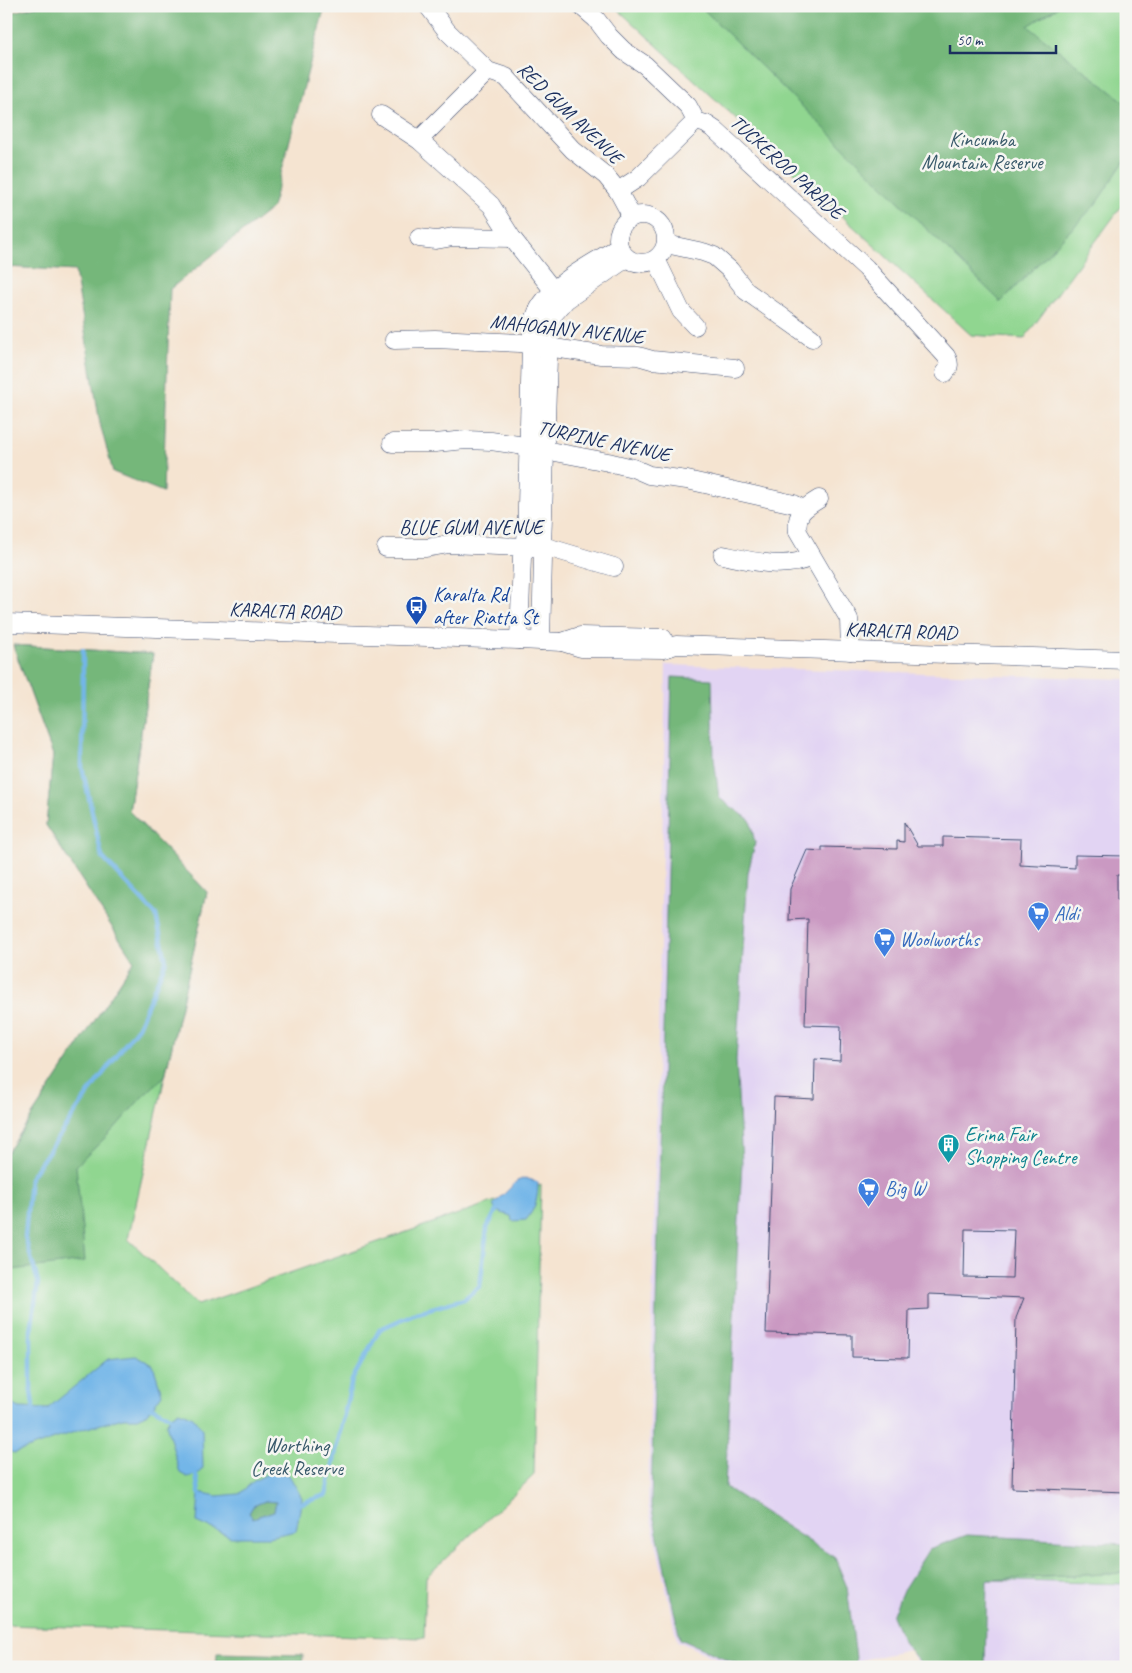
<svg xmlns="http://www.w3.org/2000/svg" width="1132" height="1673" viewBox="0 0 1132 1673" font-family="Caveat,sans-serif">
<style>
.built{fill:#e2d4f3}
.green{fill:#90d690;stroke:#568277}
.forest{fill:#74b77a;stroke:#48736c}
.water{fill:#73b6e8;stroke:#4772a3;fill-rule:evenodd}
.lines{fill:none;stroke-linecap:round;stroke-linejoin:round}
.stream{stroke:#73b6e8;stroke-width:4.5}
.building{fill:#ca99c2;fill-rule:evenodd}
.minor-casing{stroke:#3c4a6f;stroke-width:19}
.minor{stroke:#fff;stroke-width:18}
.labels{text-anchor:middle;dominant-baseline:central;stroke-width:5;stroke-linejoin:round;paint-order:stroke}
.street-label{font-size:20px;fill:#1b2f5e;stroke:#f6f6f2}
.park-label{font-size:20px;fill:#38596a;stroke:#f6f6f2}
.transit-label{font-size:20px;fill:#164399;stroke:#f6f6f2;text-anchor:start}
.shop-label{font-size:20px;fill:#366cbe;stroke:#f6f6f2;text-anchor:start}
.culture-label{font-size:20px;fill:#0d838f;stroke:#f6f6f2;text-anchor:start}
</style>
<rect width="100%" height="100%" fill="#f6f6f2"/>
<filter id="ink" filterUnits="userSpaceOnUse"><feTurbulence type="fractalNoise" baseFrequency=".02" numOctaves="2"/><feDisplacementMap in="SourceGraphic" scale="10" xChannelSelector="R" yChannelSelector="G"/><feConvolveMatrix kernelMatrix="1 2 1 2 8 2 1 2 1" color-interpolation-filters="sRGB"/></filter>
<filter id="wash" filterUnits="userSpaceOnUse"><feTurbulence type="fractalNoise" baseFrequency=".0096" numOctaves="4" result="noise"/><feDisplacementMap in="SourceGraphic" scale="20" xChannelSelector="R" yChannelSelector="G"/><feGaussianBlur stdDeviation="1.12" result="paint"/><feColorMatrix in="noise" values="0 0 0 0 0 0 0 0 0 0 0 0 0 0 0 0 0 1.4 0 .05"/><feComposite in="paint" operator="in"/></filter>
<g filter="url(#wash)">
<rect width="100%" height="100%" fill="#f5e4d1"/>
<!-- built -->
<path class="built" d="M 666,665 L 1126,679 L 1126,1667 L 921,1667 L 909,1650 L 861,1660 L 859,1667 L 736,1667 L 677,1641 L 648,1505 Z"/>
<!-- green -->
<g class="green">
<path d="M 614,6 L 1126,6 L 1126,200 L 1024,339 L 971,335 Z"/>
<path d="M 13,645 L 153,654 L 129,811 L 207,892 L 128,1239 L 198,1305 L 541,1185 L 534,1475 L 426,1577 L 424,1638 L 6,1625 L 6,1155 L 134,961 L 46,825 L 53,755 Z"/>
<path d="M 1126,1573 L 1126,1584 L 987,1580 Z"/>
</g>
<!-- forest -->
<g class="forest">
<path d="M 37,6 L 325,6 L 272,208 L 170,289 L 163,492 L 113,472 L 100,424 L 75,271 L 6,267 L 6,14 Z"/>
<path d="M 700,6 L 1060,6 L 1028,26 L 1126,103 L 1126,159 L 1095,205 L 1001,302 Z"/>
<path d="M 13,645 L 153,654 L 129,811 L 207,892 L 165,1076 L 142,1097 L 112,1131 L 76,1166 L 85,1261 L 12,1270 L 6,1266 L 6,1155 L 134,961 L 46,825 L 53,755 Z"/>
<path d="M 672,677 L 712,679 L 714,758 L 719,798 L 750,820 L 755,843 L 748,873 L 736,1060 L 742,1162 L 725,1487 L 835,1558 L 847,1587 L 856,1658 L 853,1667 L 745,1667 L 680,1639 L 651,1505 Z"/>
<path d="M 265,1501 L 276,1502 L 274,1511 L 253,1518 L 249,1513 L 253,1506 Z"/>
<path d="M 967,1535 L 1126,1544 L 1126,1573 L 987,1580 L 985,1667 L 924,1667 L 904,1643 L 892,1616 L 903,1590 L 929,1549 Z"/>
<path d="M 217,1653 L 303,1655 L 302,1667 L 216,1667 Z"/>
</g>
<!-- water -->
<g class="water">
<path d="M 525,1178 L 538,1182 C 538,1197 536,1208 526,1220 L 512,1221 L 511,1216 L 496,1211 L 493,1205 L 517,1181 Z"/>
<path d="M 136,1356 L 153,1365 L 162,1394 L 148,1413 L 137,1418 L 123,1418 L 80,1430 L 15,1453 L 6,1451 L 6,1402 L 20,1408 L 47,1409 L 108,1359 Z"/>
<path d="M 179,1411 L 193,1417 L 202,1429 L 203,1468 L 197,1475 L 187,1477 L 180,1473 L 166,1424 L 171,1416 Z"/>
<path d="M 273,1471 L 289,1475 L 302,1498 L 296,1531 L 268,1537 L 231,1537 L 197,1522 L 199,1492 L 217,1496 L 239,1494 L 254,1481 ZM 265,1501 L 276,1502 L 274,1511 L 253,1518 L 249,1513 L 253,1506 Z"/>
</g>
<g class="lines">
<!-- stream -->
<g class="stream">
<path d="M 148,1407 L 152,1407 L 174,1419"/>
<path d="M 34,1413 L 31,1391 L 31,1331 L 38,1282 L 25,1237 L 30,1178 L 93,1087 L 138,1027 L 166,961 L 156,915 L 102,857 L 82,767 L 83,650"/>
<path d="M 195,1470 L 199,1492 L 201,1496"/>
<path d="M 296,1505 L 326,1495 L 352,1380 L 380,1329 L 418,1312 L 464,1299 L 480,1286 L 487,1228 L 496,1211"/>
</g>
</g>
<g id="blocks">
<!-- building -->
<path class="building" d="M 904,822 L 918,846 L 943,846 L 943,837 L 1021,839 L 1020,865 L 1075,868 L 1075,855 L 1126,856 L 1126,875 L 1117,875 L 1117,900 L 1126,900 L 1126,1492 L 1012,1488 L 1016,1318 L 1024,1298 L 929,1294 L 929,1309 L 909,1310 L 908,1358 L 852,1357 L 852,1335 L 766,1333 L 774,1097 L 814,1099 L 815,1059 L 840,1061 L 841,1026 L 805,1025 L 808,919 L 789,920 L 790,889 L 807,850 L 822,851 L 822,847 L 897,849 L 897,841 L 904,842 ZM 965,1229 L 1014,1230 L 1012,1278 L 964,1277 Z"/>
</g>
</g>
<g filter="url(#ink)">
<use href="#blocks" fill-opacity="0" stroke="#3c4a6f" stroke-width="1"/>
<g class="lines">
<defs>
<g id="minor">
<path d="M 428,6 L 447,31 L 488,71 L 506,77 L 573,150 L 606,176 L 618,191 L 632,217"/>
<path d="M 581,6 L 596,19 L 609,36 L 624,51 L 645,65 L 688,106 L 696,121 L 706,124 L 715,130 L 866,268 L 946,356 C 950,363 950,367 945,373"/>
<path d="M 381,115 L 419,140 L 491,205 L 512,238 L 553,290"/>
<path d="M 419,140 L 488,71"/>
<path d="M 618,191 L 638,178 L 696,121"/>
<circle cx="642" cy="239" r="24"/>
<path d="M 419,238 L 436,240 L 453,237 L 512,238"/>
<path d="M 666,244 L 703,252 L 714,256 L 730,270 L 746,291 L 812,338"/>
<path d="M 656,259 L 681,311 L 695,326"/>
<path d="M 394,340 L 435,339 L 520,343 L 601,355 L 638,356 L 652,360 L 735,368"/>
<path d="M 392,443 L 435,443 L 466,440 L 491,441 L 518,445 L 608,462 L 633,468 L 649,475 L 687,480 L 794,504 L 803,509"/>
<path d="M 819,499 C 804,508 795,514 798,532 L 849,619 L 850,651"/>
<path d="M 386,548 L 426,548 L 449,544 L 550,548 L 614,567"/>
<path d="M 723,555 C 751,561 785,570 812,557"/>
<path d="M 6,623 L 519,640 L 562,642 L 581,648 L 664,649 L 676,645 L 1126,660"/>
<path d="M 519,640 L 522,557 L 526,547 L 531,344 C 532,337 532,329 534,321 C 541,288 592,264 619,247"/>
<path d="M 541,641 L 543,557 L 542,548 L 549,326 L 553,315 L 566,300 L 627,258"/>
<path d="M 562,642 L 580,636 L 663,638"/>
</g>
</defs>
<!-- minor casing -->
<use href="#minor" class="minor-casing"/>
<!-- minor -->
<use href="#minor" class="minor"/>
</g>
</g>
<!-- icons -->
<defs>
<symbol id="bus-pin" viewBox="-11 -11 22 30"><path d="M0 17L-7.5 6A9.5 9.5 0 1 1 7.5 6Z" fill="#1a4fb4" stroke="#f6f6f2"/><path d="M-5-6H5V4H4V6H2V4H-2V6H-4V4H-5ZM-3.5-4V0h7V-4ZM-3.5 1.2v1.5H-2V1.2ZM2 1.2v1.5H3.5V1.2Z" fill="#fff"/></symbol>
<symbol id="supermarket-pin" viewBox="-11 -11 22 30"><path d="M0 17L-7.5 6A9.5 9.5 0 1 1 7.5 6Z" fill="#3f7fe0" stroke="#f6f6f2"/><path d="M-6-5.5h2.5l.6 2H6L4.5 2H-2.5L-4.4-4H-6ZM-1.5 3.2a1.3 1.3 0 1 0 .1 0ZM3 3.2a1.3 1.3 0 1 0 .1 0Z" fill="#fff"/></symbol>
<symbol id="building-pin" viewBox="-11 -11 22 30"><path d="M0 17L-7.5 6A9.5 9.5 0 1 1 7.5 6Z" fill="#0f9aa8" stroke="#f6f6f2"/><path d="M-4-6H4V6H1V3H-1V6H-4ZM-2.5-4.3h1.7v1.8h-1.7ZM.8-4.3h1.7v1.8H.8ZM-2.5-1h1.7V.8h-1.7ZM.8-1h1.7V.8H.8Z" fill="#fff"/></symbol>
</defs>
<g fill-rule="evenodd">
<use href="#bus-pin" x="404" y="594" width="25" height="34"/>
<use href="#supermarket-pin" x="1026" y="900" width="25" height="34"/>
<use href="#supermarket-pin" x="872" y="926" width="25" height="34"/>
<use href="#building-pin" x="936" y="1132" width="25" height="34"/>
<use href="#supermarket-pin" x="856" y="1176" width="25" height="34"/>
</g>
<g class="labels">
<!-- street labels -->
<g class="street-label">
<text transform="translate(570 113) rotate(44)">RED GUM AVENUE</text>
<text transform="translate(787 167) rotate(42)">TUCKEROO PARADE</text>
<text transform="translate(567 329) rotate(6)">MAHOGANY AVENUE</text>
<text transform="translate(604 441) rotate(12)">TURPINE AVENUE</text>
<text x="471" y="527">BLUE GUM AVENUE</text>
<text transform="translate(285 611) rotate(2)">KARALTA ROAD</text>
<text transform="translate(901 631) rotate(2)">KARALTA ROAD</text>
</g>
<!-- park labels -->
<g class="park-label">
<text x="982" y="139">Kincumba<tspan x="982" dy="23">Mountain Reserve</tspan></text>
<text x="297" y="1445">Worthing<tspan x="297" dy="23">Creek Reserve</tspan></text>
</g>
<!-- transit labels -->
<g class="transit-label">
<text x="433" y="594">Karalta Rd<tspan x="433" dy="23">after Riatta St</tspan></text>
</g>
<!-- shop labels -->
<g class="shop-label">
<text x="1054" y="913">Aldi</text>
<text x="900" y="939">Woolworths</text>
<text x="885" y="1188">Big W</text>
</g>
<!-- culture labels -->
<g class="culture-label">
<text x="965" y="1134">Erina Fair<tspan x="965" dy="23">Shopping Centre</tspan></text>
</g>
</g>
<!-- margin -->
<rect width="1132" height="1673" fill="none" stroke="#f6f6f2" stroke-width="25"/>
<!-- scale -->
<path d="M950 45v8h106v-8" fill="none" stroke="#1b2f5e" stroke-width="2.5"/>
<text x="957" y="45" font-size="15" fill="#1b2f5e" stroke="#f6f6f2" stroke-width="4" paint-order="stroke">50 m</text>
</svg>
